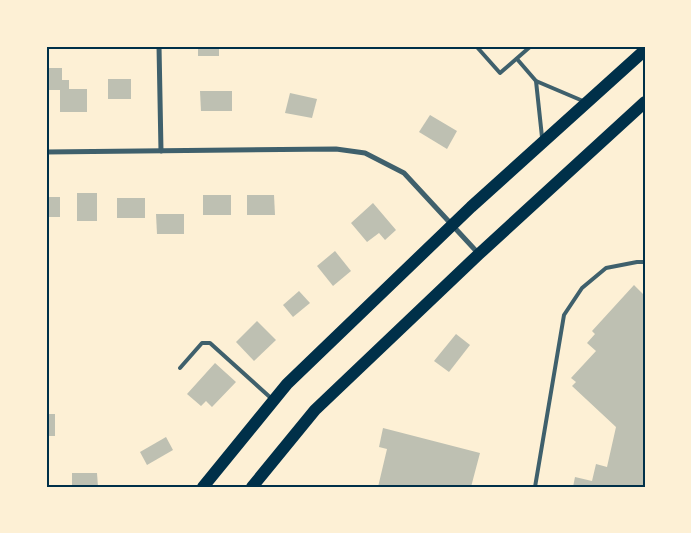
<svg xmlns="http://www.w3.org/2000/svg" width="691" height="533" viewBox="0 0 691 533" font-family="Roboto,sans-serif">
<style>
.building{fill:#bec0b2}
.lines{fill:none;stroke-linecap:round;stroke-linejoin:round}
.service{stroke:#3f606c;stroke-width:4}
.minor{stroke:#3f606c;stroke-width:5}
.primary{stroke:#003049;stroke-width:12}
.neatline{fill:none;stroke:#003049;stroke-width:2}
</style>
<rect width="100%" height="100%" fill="#fdf0d5"/>
<!-- building -->
<g class="building">
<rect x="198" y="46" width="21" height="10"/>
<path d="M 49,68 L 62,68 L 62,80 L 69,80 L 69,89 L 87,89 L 87,112 L 60,112 L 60,90 L 49,90 Z"/>
<rect x="108" y="79" width="23" height="20"/>
<path d="M 200,91 L 232,91 L 232,111 L 201,111 Z"/>
<path d="M 290,93 L 317,99 L 312,118 L 285,113 Z"/>
<path d="M 430,115 L 457,131 L 447,149 L 419,132 Z"/>
<rect x="77" y="193" width="20" height="28"/>
<rect x="203" y="195" width="28" height="20"/>
<path d="M 247,195 L 274,195 L 275,215 L 247,215 Z"/>
<rect x="46" y="197" width="14" height="20"/>
<rect x="117" y="198" width="28" height="20"/>
<path d="M 373,203 L 396,230 L 385,240 L 379,233 L 367,242 L 351,223 Z"/>
<path d="M 156,214 L 184,214 L 184,234 L 157,234 Z"/>
<path d="M 335,251 L 351,271 L 333,286 L 317,266 Z"/>
<path d="M 634,285 L 645,296 L 645,487 L 573,487 L 575,477 L 592,481 L 596,464 L 607,467 L 616,427 L 572,386 L 576,382 L 571,378 L 596,351 L 587,343 L 595,334 L 592,331 Z"/>
<path d="M 299,291 L 310,303 L 293,317 L 283,305 Z"/>
<path d="M 257,321 L 276,340 L 254,361 L 236,342 Z"/>
<path d="M 456,334 L 470,345 L 449,372 L 434,361 Z"/>
<path d="M 215,363 L 236,382 L 212,407 L 206,401 L 201,406 L 187,394 Z"/>
<rect x="46" y="414" width="9" height="22"/>
<path d="M 383,428 L 480,453 L 471,487 L 378,487 L 387,449 L 379,447 Z"/>
<path d="M 166,437 L 173,450 L 147,465 L 140,452 Z"/>
<path d="M 72,473 L 97,473 L 98,487 L 72,487 Z"/>
</g>
<g class="lines">
<!-- service -->
<g class="service">
<path d="M 476,46 L 500,73 L 531,46"/>
<path d="M 517,59 L 536,81"/>
<path d="M 542,137 L 536,81 L 583,101"/>
<path d="M 180,368 L 202,343 L 210,343 L 272,399"/>
<path d="M 535,487 L 564,315 L 582,288 L 606,268 L 637,262 L 645,262"/>
</g>
<!-- minor -->
<g class="minor">
<path d="M 159,46 L 161,151"/>
<path d="M 46,152 L 336,149 L 365,153 L 404,173 L 478,253"/>
</g>
<!-- primary -->
<g class="primary">
<path d="M 203,487 L 287,384 L 471,207 L 645,50"/>
<path d="M 252,487 L 315,410 L 479,254 L 645,102"/>
</g>
</g>
<!-- border -->
<rect width="691" height="533" fill="none" stroke="#fdf0d5" stroke-width="95"/>
<rect x="48" y="48" width="596" height="438" class="neatline"/>
</svg>
